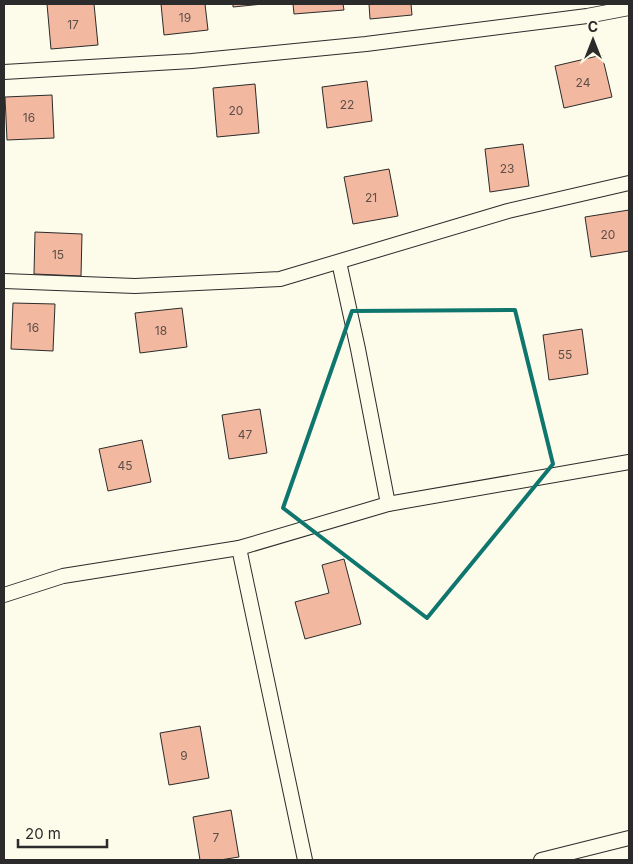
<svg xmlns="http://www.w3.org/2000/svg" width="633" height="864" viewBox="0 0 633 864" font-family="Inter,sans-serif">
<style>
.building{fill:#f2b8a0;stroke:#2b2b2b}
.lines{fill:none;stroke-linecap:round;stroke-linejoin:round}
.lane-casing{stroke:#2b2b2b;stroke-width:16}
.lane{stroke:#fdfbea;stroke-width:14}
.marked{fill:none;stroke:#0f766e;stroke-width:4;stroke-linejoin:round}
.labels{text-anchor:middle;dominant-baseline:central;stroke-width:4;stroke-linejoin:round;paint-order:stroke}
.number-label{font-size:12px;fill:#5d4e48}
</style>
<rect width="100%" height="100%" fill="#fdfbea"/>
<!-- building -->
<g class="building">
<path d="M 47,4 L 94,4 L 98,45 L 51,49 Z"/>
<path d="M 161,4 L 205,4 L 208,30 L 164,35 Z"/>
<path d="M 233,4 L 263,4 L 233,7 Z"/>
<path d="M 293,4 L 343,4 L 344,10 L 294,14 Z"/>
<path d="M 369,4 L 411,4 L 412,15 L 370,19 Z"/>
<path d="M 602,55 L 612,97 L 564,108 L 555,66 Z"/>
<path d="M 367,81 L 372,121 L 327,128 L 322,87 Z"/>
<path d="M 255,84 L 259,133 L 217,137 L 213,88 Z"/>
<path d="M 52,95 L 54,138 L 7,140 L 5,97 Z"/>
<path d="M 523,144 L 529,186 L 490,192 L 485,149 Z"/>
<path d="M 389,169 L 398,216 L 353,224 L 344,177 Z"/>
<path d="M 629,210 L 629,251 L 591,257 L 585,217 Z"/>
<path d="M 35,232 L 82,234 L 81,276 L 34,274 Z"/>
<path d="M 13,303 L 55,304 L 53,351 L 11,349 Z"/>
<path d="M 182,308 L 187,347 L 140,353 L 135,313 Z"/>
<path d="M 582,329 L 588,374 L 549,380 L 543,335 Z"/>
<path d="M 260,409 L 267,453 L 229,459 L 222,415 Z"/>
<path d="M 142,440 L 151,482 L 108,491 L 99,449 Z"/>
<path d="M 344,559 L 361,624 L 305,639 L 295,602 L 329,593 L 322,565 Z"/>
<path d="M 200,726 L 209,778 L 169,785 L 160,733 Z"/>
<path d="M 231,810 L 239,857 L 220,860 L 200,860 L 193,817 Z"/>
</g>
<g class="lines">
<defs>
<g id="lane">
<path d="M 4,72 L 192,61 L 366,44 L 587,16 L 629,8"/>
<path d="M 339,262 L 358,349 L 388,504"/>
<path d="M 4,281 L 135,286 L 280,279 L 508,211 L 629,183"/>
<path d="M 4,595 L 63,576 L 239,548"/>
<path d="M 305,860 L 239,548 L 388,504 L 629,462"/>
<path d="M 541,860 L 629,838"/>
</g>
</defs>
<!-- lane casing -->
<use href="#lane" class="lane-casing"/>
<!-- lane -->
<use href="#lane" class="lane"/>
</g>
<!-- marked area -->
<path class="marked" d="M 515,310 L 553,464 L 427,618 L 283,508 L 352,311 Z"/>
<g class="labels">
<!-- number labels -->
<g class="number-label">
<text x="185" y="17">19</text>
<text x="73" y="24">17</text>
<text x="583" y="82">24</text>
<text x="347" y="104">22</text>
<text x="236" y="110">20</text>
<text x="29" y="117">16</text>
<text x="507" y="168">23</text>
<text x="371" y="197">21</text>
<text x="608" y="234">20</text>
<text x="58" y="254">15</text>
<text x="33" y="327">16</text>
<text x="161" y="330">18</text>
<text x="565" y="354">55</text>
<text x="245" y="434">47</text>
<text x="125" y="465">45</text>
<text x="184" y="755">9</text>
<text x="216" y="837">7</text>
</g>
</g>
<!-- border -->
<rect width="633" height="864" fill="none" stroke="#2b2b2b" stroke-width="10"/>
<!-- north arrow -->
<g transform="translate(593 40)" stroke="#fdfbea" stroke-width="4" paint-order="stroke">
<path d="M0-4L9 19L0 12L-9 19Z" fill="#2b2b2b"/>
<text y="-8" font-size="14" font-weight="bold" text-anchor="middle" fill="#2b2b2b">С</text>
</g>
<!-- scale -->
<path d="M18 839v8h89v-8" fill="none" stroke="#2b2b2b" stroke-width="2.5"/>
<text x="25" y="839" font-size="15" fill="#2b2b2b" stroke="#fdfbea" stroke-width="4" paint-order="stroke">20 m</text>
</svg>
